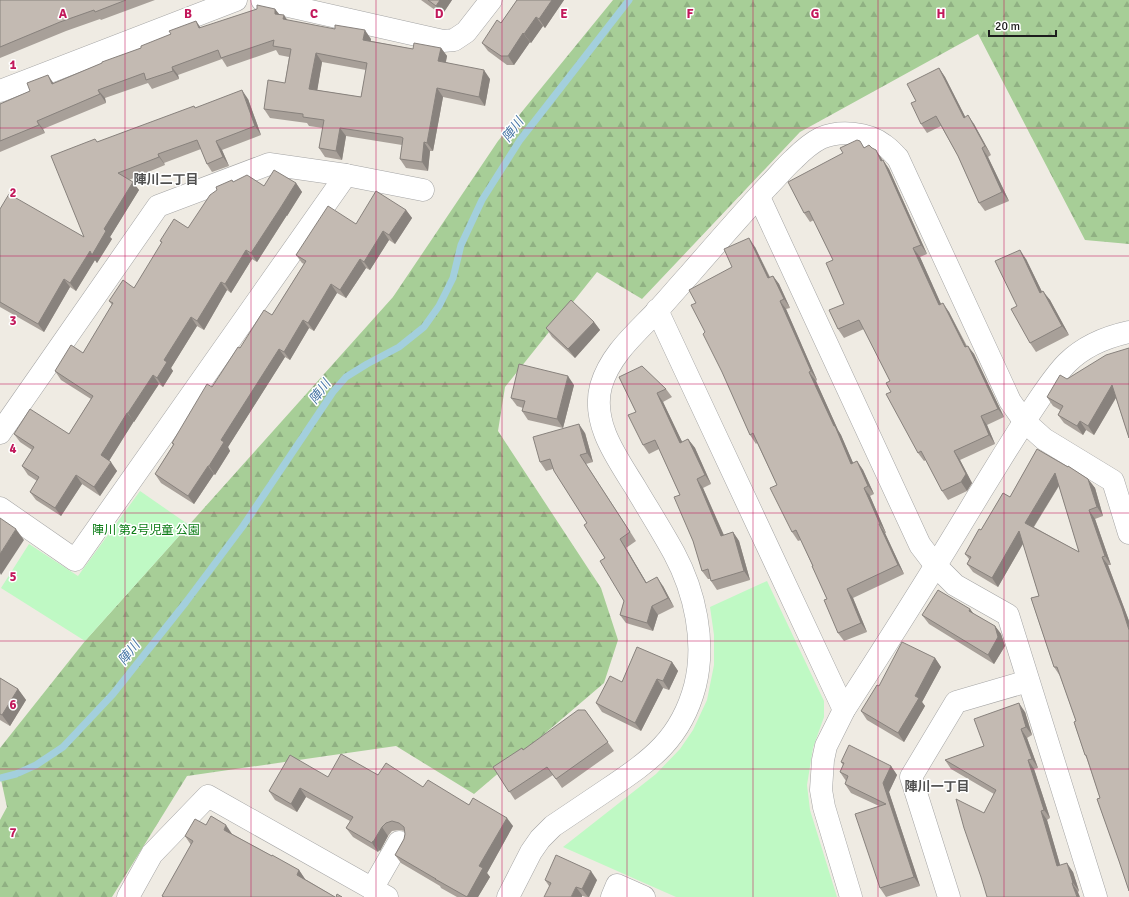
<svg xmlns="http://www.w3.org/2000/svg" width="1129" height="897" viewBox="0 0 1129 897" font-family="Signika,'Noto Sans JP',sans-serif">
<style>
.forest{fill:url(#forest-firs)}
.park{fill:#bff9c4}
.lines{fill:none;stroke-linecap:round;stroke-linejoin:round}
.stream{stroke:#a3cfdd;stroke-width:7}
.minor-casing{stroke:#a4a4a4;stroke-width:23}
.minor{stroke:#fff;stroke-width:22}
.wall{fill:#a8a099;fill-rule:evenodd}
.shaded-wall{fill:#88827d}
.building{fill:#c3bab2;stroke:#88827d;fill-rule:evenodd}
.grid{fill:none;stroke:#c2185b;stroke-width:1;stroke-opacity:0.55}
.labels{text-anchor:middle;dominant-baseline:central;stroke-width:3;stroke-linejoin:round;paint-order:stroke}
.park-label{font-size:12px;fill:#0b7c15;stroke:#fff}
.water-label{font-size:13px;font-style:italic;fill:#4776a5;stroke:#fff}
.neighbourhood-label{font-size:13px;font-weight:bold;fill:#505050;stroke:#fff}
.grid-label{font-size:13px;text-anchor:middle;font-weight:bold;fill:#c2185b;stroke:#fff;stroke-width:3;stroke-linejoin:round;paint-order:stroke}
</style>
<defs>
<pattern id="forest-firs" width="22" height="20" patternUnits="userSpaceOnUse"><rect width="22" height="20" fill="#a7ce97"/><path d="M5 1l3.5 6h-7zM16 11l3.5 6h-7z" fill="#8fb082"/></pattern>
</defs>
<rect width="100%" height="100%" fill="#efebe3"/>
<!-- forest -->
<path class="forest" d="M 613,0 L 1129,0 L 1129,244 L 1085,240 L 978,34 L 800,132 L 642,299 L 597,272 L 505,387 L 498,431 L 601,588 L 618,640 L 604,683 L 474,794 L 396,746 L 187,776 L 112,897 L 0,897 L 0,820 L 7,807 L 0,775 L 0,748 L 85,641 L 393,297 L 498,141 Z"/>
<!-- park -->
<g class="park">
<path d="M 140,491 L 189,525 L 85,641 L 1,588 L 29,544 L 78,576 Z"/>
<path d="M 767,581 L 824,701 L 824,717 L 813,748 L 807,785 L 810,810 L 837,897 L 676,897 L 563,847 L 656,774 L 680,749 L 693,730 L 707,700 L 714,665 L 714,635 L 710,607 Z"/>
</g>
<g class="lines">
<!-- stream -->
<path class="stream" d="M 0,778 L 16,774 L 36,765 L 63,747 L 113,694 L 186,602 L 243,526 L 333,392 L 346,377 L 367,364 L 399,347 L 424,327 L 439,306 L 453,278 L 461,245 L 482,200 L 520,140 L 629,0"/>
<defs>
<g id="minor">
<path d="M 262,0 L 443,41 L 454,40 L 466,32 L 491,0"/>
<path d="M 0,91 L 236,0"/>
<path d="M 759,197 L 920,545 L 936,566 L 955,585 L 1008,615 L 1096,897"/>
<path d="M 657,310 L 844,710"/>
<path d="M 0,433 L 158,206 L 269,164 L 346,175 L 423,190"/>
<path d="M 0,508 L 75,560 L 346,175"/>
<path d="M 372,889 L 399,842"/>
<path d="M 128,897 L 152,854 L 208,796 L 387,897"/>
<path d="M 508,897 L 531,852 L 540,839 L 553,826 C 571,814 590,801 608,789 C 651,760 681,739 695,686 C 706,642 695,592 674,553 C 662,531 648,509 635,487 C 617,458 591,423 601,386 C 610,355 635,334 657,311 C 668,299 678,287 689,275 C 715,245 741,215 768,186 C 777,177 785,167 794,159 C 802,151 811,143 821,138 C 839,130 868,132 884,145 C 889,148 894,154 898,158 L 1010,401 L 1024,421 L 1044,439 L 1113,481 L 1129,533"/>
<path d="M 612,897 L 617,885 L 644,897"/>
<path d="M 851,897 L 824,807 L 821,790 L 823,760 L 826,746 L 844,710 C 890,639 935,568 978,496 C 998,464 1017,432 1038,401 C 1047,388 1056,374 1067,363 C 1084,346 1106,337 1129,332"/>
<path d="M 949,897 L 911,777 L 956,702 L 1028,681"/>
</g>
</defs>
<!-- minor casing -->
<use href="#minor" class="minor-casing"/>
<!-- minor -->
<use href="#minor" class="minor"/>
</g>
<!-- wall -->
<g class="wall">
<path d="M 0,0 L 155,0 L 101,20 L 100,19 L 66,31 L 0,58 Z"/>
<path d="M 421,0 L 452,0 L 442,15 Z"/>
<path d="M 517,0 L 564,0 L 545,28 L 543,26 L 531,43 L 530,42 L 514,65 L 507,65 L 488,51 L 482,43 L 501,23 Z"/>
<path d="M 275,9 L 280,15 L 287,20 L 371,39 L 371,41 L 413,49 L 441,48 L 447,56 L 446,62 L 490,79 L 485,106 L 443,97 L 433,151 L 430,151 L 428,171 L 406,168 L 400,159 L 402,145 L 346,136 L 342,160 L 325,157 L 319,148 L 323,128 L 309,126 L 307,123 L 270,118 L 264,109 L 285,83 L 289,57 L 279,55 L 276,50 L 227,67 L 222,59 L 178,75 L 179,79 L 152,89 L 148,83 L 105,98 L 106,103 L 43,129 L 45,133 L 0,152 L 0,104 L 54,83 L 141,48 L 171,34 L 196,21 L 201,28 ZM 322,62 L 366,70 L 361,97 L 317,90 Z"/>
<path d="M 939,68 L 945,77 L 965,117 L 974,124 L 991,155 L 988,157 L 1009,201 L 985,211 L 979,203 L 958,156 L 941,126 L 927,133 L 921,124 L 916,101 Z"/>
<path d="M 248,99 L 261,135 L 222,150 L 229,166 L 212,172 L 207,164 L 201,149 L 164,163 L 165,165 L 129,180 L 139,190 L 110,237 L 112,239 L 97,263 L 95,260 L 76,291 L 70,287 L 44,332 L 0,307 L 0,209 L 84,237 L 98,142 L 196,108 Z"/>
<path d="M 865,147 L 882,160 L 883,160 L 889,169 L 927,254 L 920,257 L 941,304 L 949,312 L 967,346 L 974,354 L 1004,417 L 987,425 L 995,444 L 960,460 L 972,483 L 967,491 L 948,500 L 942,491 L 926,460 L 924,461 L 918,453 L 891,392 L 890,381 L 864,329 L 844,338 L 838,329 L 844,304 L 833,260 L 814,220 L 810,222 L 804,213 Z"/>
<path d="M 233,182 L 264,186 L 296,183 L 302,192 L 287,216 L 287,215 L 257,262 L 252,259 L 231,293 L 227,290 L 204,330 L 197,326 L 171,368 L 173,371 L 163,387 L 159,384 L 134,422 L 134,421 L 109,461 L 117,471 L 100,496 L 82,484 L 61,516 L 36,500 L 30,492 L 37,481 L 28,475 L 22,466 L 32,450 L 20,442 L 14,434 L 69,434 L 91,399 L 61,380 L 55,371 L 83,353 L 112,305 L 109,301 L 134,288 L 162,244 L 160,241 L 188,228 Z"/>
<path d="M 406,210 L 412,218 L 395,244 L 389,240 L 370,270 L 366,268 L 346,298 L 337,293 L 314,331 L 309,328 L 290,360 L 285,357 L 228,447 L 230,451 L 215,475 L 214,474 L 194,504 L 161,483 L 155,474 L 173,445 L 172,443 L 240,348 L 272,315 L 304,264 L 302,263 L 296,255 L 356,224 Z"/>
<path d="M 755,247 L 770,277 L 773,276 L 779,284 L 790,308 L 786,309 L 817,380 L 816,381 L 838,430 L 841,435 L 853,463 L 857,461 L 863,470 L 874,494 L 870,496 L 886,533 L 885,533 L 904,574 L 853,598 L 867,632 L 844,641 L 838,633 L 827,599 L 801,540 L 798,541 L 792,532 L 777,485 L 757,443 L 756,444 L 750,435 L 705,332 L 732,267 Z"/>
<path d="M 1026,259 L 1042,292 L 1050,300 L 1069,335 L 1036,352 L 1030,343 L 1017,306 Z"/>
<path d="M 594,322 L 600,330 L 575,358 L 552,337 L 546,328 Z"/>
<path d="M 1129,348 L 1129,438 L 1116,398 L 1094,435 L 1086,430 L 1083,435 L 1064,423 L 1058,415 L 1060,410 L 1053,406 L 1047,397 L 1067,379 Z"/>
<path d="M 619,377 L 666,389 L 672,397 L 663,402 L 682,442 L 688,439 L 695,448 L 711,484 L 703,488 L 724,535 L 733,532 L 739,541 L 750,580 L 717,590 L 711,581 L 711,579 L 708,579 L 702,571 L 680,495 L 659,449 L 649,454 L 643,445 L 636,412 Z"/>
<path d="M 574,385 L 563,428 L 528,420 L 522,411 L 523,408 L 517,406 L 511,398 Z"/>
<path d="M 585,433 L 593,462 L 586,464 L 636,541 L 626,548 L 646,582 L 663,586 L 674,607 L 658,615 L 653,631 L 626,623 L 620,615 L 624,601 L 605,558 L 587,523 L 553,469 L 546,471 L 540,462 Z"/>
<path d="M 1037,449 L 1068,467 L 1068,466 L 1088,479 L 1095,488 L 1103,516 L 1095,519 L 1111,565 L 1108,565 L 1129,621 L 1129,891 L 1120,863 L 1119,861 L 1097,799 L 1100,798 L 1087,759 L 1085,755 L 1074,722 L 1076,721 L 1060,676 L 1054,667 L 1031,598 L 1039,596 L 1023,544 L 998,587 L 973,572 L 967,564 L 969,559 L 965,554 L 979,529 L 981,530 L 1003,493 L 1010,497 ZM 1059,486 L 1079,552 L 1034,527 Z"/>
<path d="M 970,609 L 973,614 L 995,626 L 1001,634 L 1005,646 L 994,664 L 929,624 L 922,615 Z"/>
<path d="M 935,658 L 941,667 L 922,702 L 925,706 L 904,742 L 867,720 L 861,711 L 879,686 Z"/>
<path d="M 672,662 L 678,671 L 669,690 L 663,688 L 641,731 L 602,712 L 596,703 L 622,682 Z"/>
<path d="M 0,678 L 18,689 L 26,700 L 10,726 L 0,720 Z"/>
<path d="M 585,710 L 614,751 L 562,788 L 553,775 L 515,800 L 493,767 L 523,750 Z"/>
<path d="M 1025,712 L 1032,735 L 1027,738 L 1038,768 L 1034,769 L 1050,818 L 1047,820 L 1060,865 L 1073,872 L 1079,891 L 1078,892 L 981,877 L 984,813 L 994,794 L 951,769 L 945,760 L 984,746 Z"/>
<path d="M 841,762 L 891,766 L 897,775 L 889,792 L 920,886 L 886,897 L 880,888 L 879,806 L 851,793 L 845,784 L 846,781 L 840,772 L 843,765 Z"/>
<path d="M 378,775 L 423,787 L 469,805 L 513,826 L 487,873 L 490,877 L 478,897 L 457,897 L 441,888 L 440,886 L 401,863 L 395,855 L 404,839 L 405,834 L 405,831 L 399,830 L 392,831 L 388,836 L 380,851 L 379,850 L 378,852 L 353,837 L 346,828 L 350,821 L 306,797 L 297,812 L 275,800 L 269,791 L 328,777 Z"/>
<path d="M 206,825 L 232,834 L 272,856 L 299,870 L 305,879 L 335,897 L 162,897 L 162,896 L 191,845 L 185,836 Z"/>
<path d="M 545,880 L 597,880 L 589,897 L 586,897 L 549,886 Z"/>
</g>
<!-- shaded-wall -->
<g class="shaded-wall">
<path d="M 440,0 L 452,0 L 442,15 L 436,6 Z"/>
<path d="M 552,0 L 564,0 L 545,28 L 539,19 Z"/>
<path d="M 275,9 L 281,17 L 275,14 Z"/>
<path d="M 284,15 L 290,24 L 283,19 Z"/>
<path d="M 536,17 L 543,26 L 531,43 L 524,34 Z"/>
<path d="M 196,21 L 202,30 L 199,28 Z"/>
<path d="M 365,30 L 371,39 L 369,48 L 363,40 Z"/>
<path d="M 523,33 L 530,42 L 514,65 L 508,56 Z"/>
<path d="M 441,48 L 447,56 L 444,69 L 438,61 Z"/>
<path d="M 316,53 L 322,62 L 316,98 L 309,89 Z"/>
<path d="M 172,67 L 178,75 L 179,79 L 173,71 Z"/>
<path d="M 939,68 L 945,77 L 970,126 L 964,118 Z"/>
<path d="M 484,70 L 490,79 L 485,106 L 479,97 Z"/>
<path d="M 48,75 L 54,84 L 52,84 Z"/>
<path d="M 437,88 L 443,97 L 433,151 L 427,143 Z"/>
<path d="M 98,90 L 105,98 L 106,103 L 100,94 Z"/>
<path d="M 242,90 L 248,99 L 261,135 L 255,126 Z"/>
<path d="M 968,115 L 974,124 L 991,155 L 985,146 Z"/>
<path d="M 37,121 L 43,129 L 45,133 L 39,125 Z"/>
<path d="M 340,128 L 346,136 L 342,160 L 336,151 Z"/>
<path d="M 216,141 L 222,150 L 229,166 L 223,157 Z"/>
<path d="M 424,142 L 430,151 L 428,171 L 422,162 Z"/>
<path d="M 982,148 L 988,157 L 1009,201 L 1002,192 Z"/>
<path d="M 876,150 L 882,159 L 887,170 L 881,161 Z"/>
<path d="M 158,154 L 164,163 L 165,165 L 159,157 Z"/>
<path d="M 883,160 L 889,169 L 927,254 L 921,245 Z"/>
<path d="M 133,182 L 139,190 L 110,237 L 112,239 L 97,263 L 95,260 L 76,291 L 70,283 Z"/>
<path d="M 296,183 L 302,192 L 287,216 L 281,207 Z"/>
<path d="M 281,207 L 287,215 L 257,262 L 251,253 Z"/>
<path d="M 406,210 L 412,218 L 395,244 L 389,235 Z"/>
<path d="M 383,231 L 389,240 L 370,270 L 364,262 Z"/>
<path d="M 749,238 L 755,247 L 774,287 L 768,278 Z"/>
<path d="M 913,248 L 920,257 L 945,313 L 939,305 Z"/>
<path d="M 246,250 L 252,259 L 231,293 L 225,284 Z"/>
<path d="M 1020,250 L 1026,259 L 1047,302 L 1040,293 Z"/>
<path d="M 360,259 L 366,268 L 346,298 L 340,290 Z"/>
<path d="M 773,276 L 779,284 L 790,308 L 784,299 Z"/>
<path d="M 64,279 L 70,287 L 44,332 L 38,324 Z"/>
<path d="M 221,282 L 227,290 L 204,330 L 197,321 Z"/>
<path d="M 331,284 L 337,293 L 314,331 L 308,323 Z"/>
<path d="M 1043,291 L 1050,300 L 1069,335 L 1062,326 Z"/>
<path d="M 780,301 L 786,309 L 817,380 L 811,371 Z"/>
<path d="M 943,303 L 949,312 L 971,356 L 965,347 Z"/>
<path d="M 191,317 L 197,326 L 171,368 L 173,371 L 163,387 L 157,378 L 164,360 Z"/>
<path d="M 303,320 L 309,328 L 290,360 L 284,352 Z"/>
<path d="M 594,322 L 600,330 L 575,358 L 568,349 Z"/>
<path d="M 968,346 L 974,354 L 1004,417 L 998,409 Z"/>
<path d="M 279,349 L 285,357 L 228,447 L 230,451 L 215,475 L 209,466 L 221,440 Z"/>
<path d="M 809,372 L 816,381 L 838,430 L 841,435 L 857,472 L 851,464 Z"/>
<path d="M 153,375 L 159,384 L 134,422 L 128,413 Z"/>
<path d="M 568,376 L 574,385 L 563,428 L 557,419 Z"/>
<path d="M 1112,385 L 1118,394 L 1094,435 L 1088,426 Z"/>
<path d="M 657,393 L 663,402 L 687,452 L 680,443 Z"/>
<path d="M 127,413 L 134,421 L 107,464 L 101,455 Z"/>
<path d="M 981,416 L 987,425 L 995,444 L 989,435 Z"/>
<path d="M 1080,421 L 1086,430 L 1083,435 L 1077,426 Z"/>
<path d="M 579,424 L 585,433 L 593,462 L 587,453 Z"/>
<path d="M 688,439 L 695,448 L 711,484 L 705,475 Z"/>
<path d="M 954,451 L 960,460 L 972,483 L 967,491 L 961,482 Z"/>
<path d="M 580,455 L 586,464 L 636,541 L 630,532 Z"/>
<path d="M 857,461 L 863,470 L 874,494 L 868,486 Z"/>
<path d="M 111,462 L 117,471 L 100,496 L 94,487 Z"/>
<path d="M 208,466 L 214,474 L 194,504 L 188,496 Z"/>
<path d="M 1055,473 L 1061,482 L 1031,531 L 1025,523 Z"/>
<path d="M 76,475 L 82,484 L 61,516 L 55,508 Z"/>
<path d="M 697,479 L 703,488 L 728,545 L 721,536 Z"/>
<path d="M 1088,479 L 1095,488 L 1103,516 L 1097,507 Z"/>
<path d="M 864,488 L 870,496 L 886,533 L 880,524 Z"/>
<path d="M 1089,510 L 1095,519 L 1111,565 L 1105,556 Z"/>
<path d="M 879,524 L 885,533 L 904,574 L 898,565 Z"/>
<path d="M 16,529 L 24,540 L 1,575 L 0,573 L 0,554 Z"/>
<path d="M 1019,531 L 1025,540 L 998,587 L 992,578 Z"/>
<path d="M 733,532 L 739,541 L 750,580 L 744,571 Z"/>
<path d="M 620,539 L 626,548 L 652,592 L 646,583 Z"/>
<path d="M 1102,557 L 1108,565 L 1129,621 L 1129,630 Z"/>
<path d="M 657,577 L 663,586 L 674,607 L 668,598 Z"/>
<path d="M 847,589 L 853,598 L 867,632 L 861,623 Z"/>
<path d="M 652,606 L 658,615 L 653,631 L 647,623 Z"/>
<path d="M 970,609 L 976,617 L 969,611 Z"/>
<path d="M 995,626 L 1001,634 L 1005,646 L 994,664 L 988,655 Z"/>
<path d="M 935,658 L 941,667 L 922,702 L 925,706 L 904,742 L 898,733 L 915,696 Z"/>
<path d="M 672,662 L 678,671 L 669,690 L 663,681 Z"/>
<path d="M 657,679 L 663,688 L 641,731 L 635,723 Z"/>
<path d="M 18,689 L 26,700 L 10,726 L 2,715 Z"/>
<path d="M 1019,703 L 1025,712 L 1032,735 L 1026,727 Z"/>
<path d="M 1021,729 L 1027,738 L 1038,768 L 1032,759 Z"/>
<path d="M 1028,760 L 1034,769 L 1050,818 L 1044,810 Z"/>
<path d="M 891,766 L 897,775 L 889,792 L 920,886 L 914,877 L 883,783 Z"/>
<path d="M 300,788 L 306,797 L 297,812 L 291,804 Z"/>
<path d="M 1041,811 L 1047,820 L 1063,875 L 1057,866 Z"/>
<path d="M 507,818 L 513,826 L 487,873 L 490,877 L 478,897 L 467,897 L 479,866 Z"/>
<path d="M 226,825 L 232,834 L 230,838 L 224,830 Z"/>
<path d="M 382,827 L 388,836 L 380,851 L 373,842 Z"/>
<path d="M 373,841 L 379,850 L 378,852 L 372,843 Z"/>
<path d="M 1067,863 L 1073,872 L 1079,891 L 1073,883 Z"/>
<path d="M 299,870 L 305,879 L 303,883 L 297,875 Z"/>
<path d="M 591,871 L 597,880 L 589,897 L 588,897 L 582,889 Z"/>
<path d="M 1072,883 L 1078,892 L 1080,897 L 1077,897 Z"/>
<path d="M 576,887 L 582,895 L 582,897 L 571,897 Z"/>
</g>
<!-- building -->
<g class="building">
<path d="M 0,0 L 126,0 L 95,12 L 94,10 L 60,22 L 0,47 Z"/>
<path d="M 428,0 L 440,0 L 436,6 Z"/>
<path d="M 517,0 L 552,0 L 539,19 L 536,17 L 524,34 L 523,33 L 508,56 L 501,56 L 482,43 L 497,20 L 501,23 Z"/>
<path d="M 257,5 L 275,9 L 275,14 L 284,15 L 283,19 L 335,29 L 335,25 L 365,30 L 363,40 L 413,49 L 414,43 L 441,48 L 438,61 L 484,70 L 479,97 L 437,88 L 427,143 L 424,142 L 422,162 L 400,159 L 403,138 L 401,137 L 340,128 L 336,151 L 319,148 L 324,120 L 303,117 L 303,114 L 264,109 L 268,80 L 285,83 L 291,49 L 273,46 L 274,40 L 221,58 L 218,50 L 172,67 L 173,71 L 146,80 L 144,73 L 98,90 L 100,94 L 37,121 L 39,125 L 0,141 L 0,104 L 30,91 L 27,83 L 48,75 L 52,84 L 102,63 L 102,62 L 141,48 L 141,46 L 171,34 L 169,31 L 196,21 L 199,28 L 257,9 ZM 316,53 L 367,63 L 361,97 L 309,89 Z"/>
<path d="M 939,68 L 964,118 L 968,115 L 985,146 L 982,148 L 1002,192 L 979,203 L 958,156 L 936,116 L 921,124 L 911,103 L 916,101 L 907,84 Z"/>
<path d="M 242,90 L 255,126 L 216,141 L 223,157 L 207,164 L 197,140 L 158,154 L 159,157 L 118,173 L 133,182 L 104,229 L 106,231 L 92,255 L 90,251 L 70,283 L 64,279 L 38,324 L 0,302 L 0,209 L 9,194 L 84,237 L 51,156 L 95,139 L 97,142 L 194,106 L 195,108 Z"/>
<path d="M 857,140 L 860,141 L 864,148 L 869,145 L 872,148 L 876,150 L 881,161 L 883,160 L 921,245 L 913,248 L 939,305 L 943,303 L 965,347 L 968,346 L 998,409 L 981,416 L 989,435 L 954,451 L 966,474 L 961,482 L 942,491 L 921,451 L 918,453 L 886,394 L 891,392 L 886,383 L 890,381 L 859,320 L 838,329 L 829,310 L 844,304 L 826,263 L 833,260 L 809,211 L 804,213 L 788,182 L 843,153 L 840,148 Z"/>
<path d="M 274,170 L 296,183 L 281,207 L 251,253 L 246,250 L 225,284 L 221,282 L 197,321 L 191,317 L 164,360 L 167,362 L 157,378 L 153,375 L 128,413 L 127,413 L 101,455 L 111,462 L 94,487 L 76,475 L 55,508 L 30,492 L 39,477 L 22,466 L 34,447 L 14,434 L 30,409 L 69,434 L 93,396 L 55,371 L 71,345 L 83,353 L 113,303 L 109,301 L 123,280 L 134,288 L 162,242 L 160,241 L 174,219 L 188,228 L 210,195 L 217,190 L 216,187 L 232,180 L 233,182 L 247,175 L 264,186 Z"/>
<path d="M 376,191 L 406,210 L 389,235 L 383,231 L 364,262 L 360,259 L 340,290 L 331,284 L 308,323 L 303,320 L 284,352 L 279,349 L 221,440 L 224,442 L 209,466 L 208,466 L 188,496 L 155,474 L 174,444 L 172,443 L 207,384 L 212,387 L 238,347 L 240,348 L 264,310 L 272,315 L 306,261 L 296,255 L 328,206 L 356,224 Z"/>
<path d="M 749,238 L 768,278 L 773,276 L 784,299 L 780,301 L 811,371 L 809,372 L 834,426 L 835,426 L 851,464 L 857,461 L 868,486 L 864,488 L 880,524 L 879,524 L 898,565 L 847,589 L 861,623 L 838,633 L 824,600 L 827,599 L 812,566 L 813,566 L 796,530 L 792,532 L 770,488 L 777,485 L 753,433 L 750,435 L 722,372 L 703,334 L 705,332 L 691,305 L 696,303 L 689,290 L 732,267 L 724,249 Z"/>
<path d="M 1020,250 L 1040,293 L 1043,291 L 1062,326 L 1030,343 L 1011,309 L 1017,306 L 995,261 Z"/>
<path d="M 571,300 L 594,322 L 568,349 L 546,328 Z"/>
<path d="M 1129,348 L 1129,438 L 1112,385 L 1088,426 L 1080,421 L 1077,426 L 1058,415 L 1063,406 L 1047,397 L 1060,375 L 1067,379 L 1106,355 Z"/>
<path d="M 519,364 L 568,376 L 557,419 L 522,411 L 525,401 L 511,398 Z"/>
<path d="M 642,366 L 666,389 L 657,393 L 680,443 L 688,439 L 705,475 L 697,479 L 721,536 L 733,532 L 744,571 L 711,581 L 708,569 L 702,571 L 693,541 L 674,497 L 680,495 L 655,440 L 643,445 L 628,415 L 636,412 L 619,377 Z"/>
<path d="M 579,424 L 587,453 L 580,455 L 630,532 L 620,539 L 646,583 L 657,577 L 668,598 L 652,606 L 647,623 L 620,615 L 624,601 L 600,561 L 605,558 L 584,525 L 587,523 L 554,471 L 550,459 L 540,462 L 533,437 Z"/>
<path d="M 1037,449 L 1068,467 L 1068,466 L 1088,479 L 1097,507 L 1089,510 L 1105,556 L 1102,557 L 1122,608 L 1129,630 L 1129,891 L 1119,861 L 1097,799 L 1100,798 L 1086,755 L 1085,755 L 1074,722 L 1076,721 L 1057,667 L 1054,667 L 1031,598 L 1039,596 L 1019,531 L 992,578 L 967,564 L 971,557 L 965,554 L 979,529 L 981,530 L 1003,493 L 1010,497 ZM 1055,473 L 1079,552 L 1025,523 Z"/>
<path d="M 0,518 L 16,529 L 0,554 Z"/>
<path d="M 938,590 L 970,609 L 969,611 L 995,626 L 998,637 L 988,655 L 922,615 Z"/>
<path d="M 902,642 L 935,658 L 915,696 L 919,698 L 898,733 L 861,711 L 877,685 L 879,686 Z"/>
<path d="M 637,647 L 672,662 L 663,681 L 657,679 L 635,723 L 596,703 L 610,676 L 622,682 Z"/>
<path d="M 0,678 L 18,689 L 2,715 L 0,714 Z"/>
<path d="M 1019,703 L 1026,727 L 1021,729 L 1032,759 L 1028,760 L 1044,810 L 1041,811 L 1057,866 L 1067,863 L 1073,883 L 1072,883 L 1077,897 L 987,897 L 981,877 L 964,828 L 956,799 L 984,813 L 996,790 L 945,760 L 984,746 L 974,719 Z"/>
<path d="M 578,710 L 585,710 L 608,742 L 556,779 L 547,767 L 509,792 L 493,767 L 522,748 L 523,750 Z"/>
<path d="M 849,745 L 891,766 L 883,783 L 914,877 L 880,888 L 855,814 L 886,804 L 845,784 L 848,776 L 840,772 L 844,763 L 841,762 Z"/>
<path d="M 341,754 L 378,775 L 386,763 L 423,787 L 428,780 L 469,805 L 473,798 L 507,818 L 479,866 L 483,868 L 467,897 L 435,879 L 436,879 L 395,855 L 404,839 L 405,834 L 404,827 L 399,823 L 392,821 L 386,823 L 382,827 L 373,842 L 373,841 L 372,843 L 346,828 L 353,817 L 300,788 L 291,804 L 269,791 L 290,755 L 328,777 Z"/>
<path d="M 211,816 L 226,825 L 224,830 L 272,856 L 272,855 L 299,870 L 297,875 L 335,897 L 164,897 L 162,896 L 193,841 L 185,836 L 195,819 L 206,825 Z"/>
<path d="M 556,855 L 591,871 L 582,889 L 576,887 L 571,897 L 544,897 L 551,883 L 545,880 Z"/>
<path d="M 337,894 L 342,897 L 336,897 Z"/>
</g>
<!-- grid -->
<path class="grid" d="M 125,0 L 125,897M 251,0 L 251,897M 376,0 L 376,897M 502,0 L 502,897M 627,0 L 627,897M 753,0 L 753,897M 878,0 L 878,897M 1004,0 L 1004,897M 0,128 L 1129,128M 0,256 L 1129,256M 0,384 L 1129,384M 0,513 L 1129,513M 0,641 L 1129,641M 0,769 L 1129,769"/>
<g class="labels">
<!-- park labels -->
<g class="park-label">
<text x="146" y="530">陣川 第2号児童 公園</text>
</g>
<!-- water labels -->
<g class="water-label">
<text transform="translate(513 130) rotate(-54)">陣川</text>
<text transform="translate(320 392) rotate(-54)">陣川</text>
<text transform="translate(129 653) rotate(-52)">陣川</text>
</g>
<!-- neighbourhood labels -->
<g class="neighbourhood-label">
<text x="166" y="180">陣川二丁目</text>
<text x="937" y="787">陣川一丁目</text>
</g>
</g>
<g class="grid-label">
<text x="63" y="18">A</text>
<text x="188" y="18">B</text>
<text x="314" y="18">C</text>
<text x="439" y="18">D</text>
<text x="564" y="18">E</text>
<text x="690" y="18">F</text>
<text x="815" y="18">G</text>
<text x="941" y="18">H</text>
<text x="13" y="69">1</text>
<text x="13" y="197">2</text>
<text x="13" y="325">3</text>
<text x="13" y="453">4</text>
<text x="13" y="581">5</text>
<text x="13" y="709">6</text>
<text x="13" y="837">7</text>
</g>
<!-- scale -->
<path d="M989 30v6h67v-6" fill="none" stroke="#1d1d1d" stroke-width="2"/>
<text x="995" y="30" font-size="12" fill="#1d1d1d" stroke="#ffffff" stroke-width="3" paint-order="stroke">20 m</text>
</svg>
